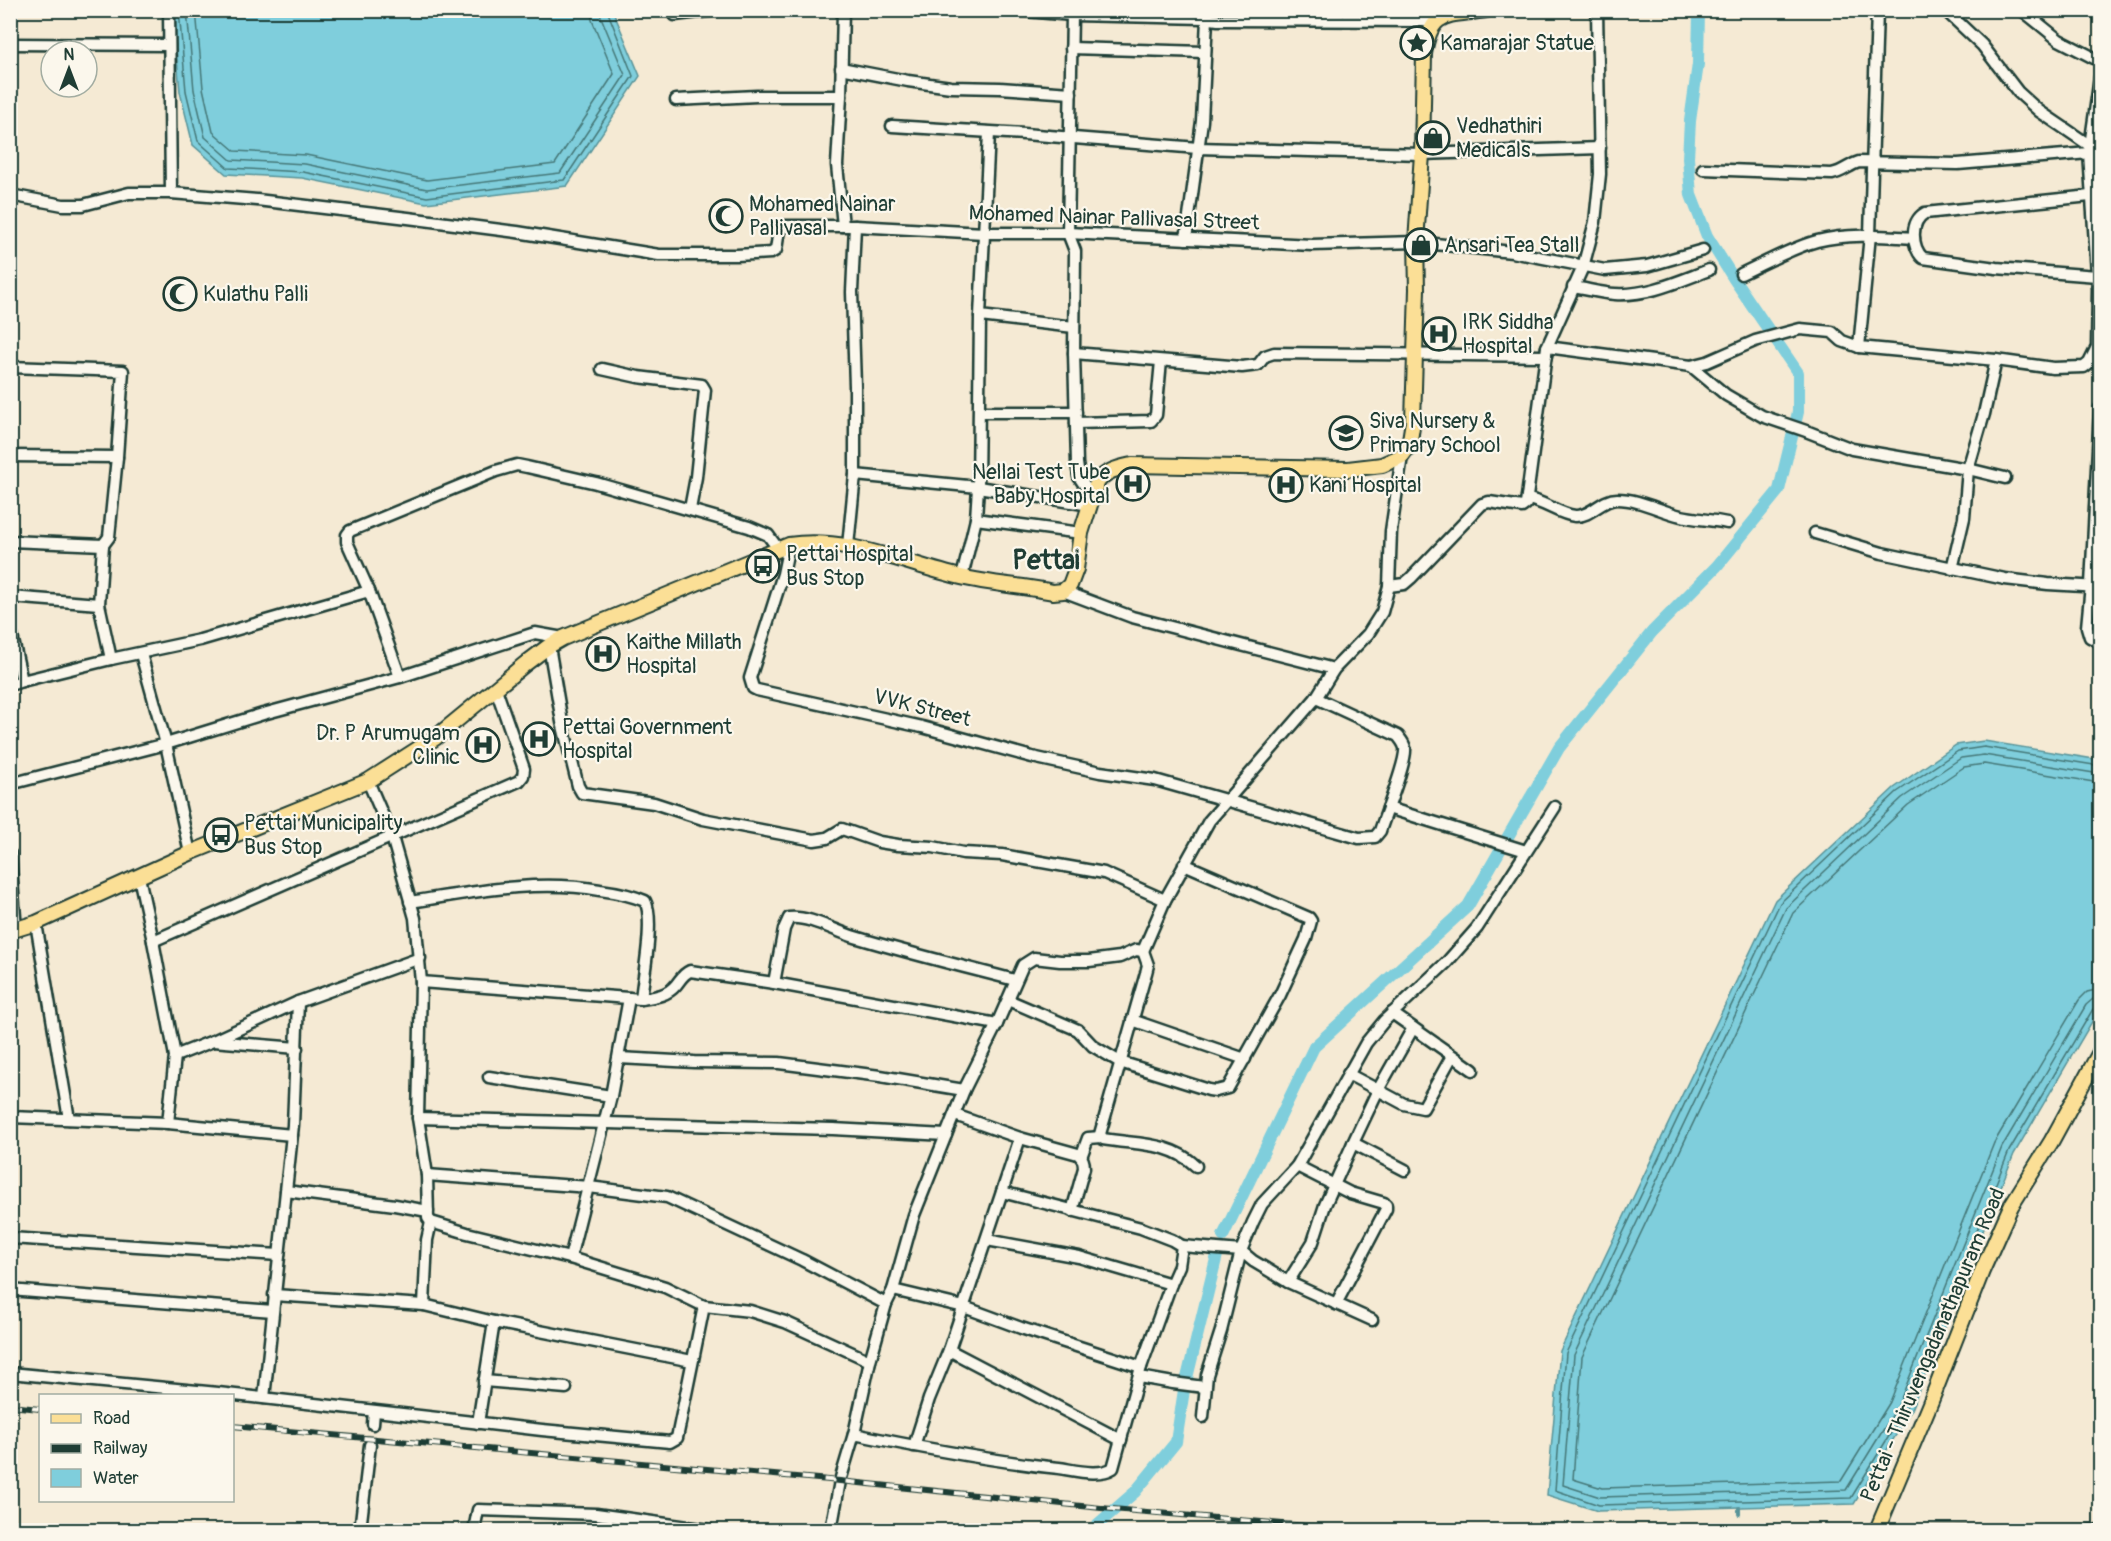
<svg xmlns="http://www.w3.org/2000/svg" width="2111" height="1541" viewBox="0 0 2111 1541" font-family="Pangolin,sans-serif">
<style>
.water{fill:#7fcedc;stroke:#599499;stroke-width:1.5}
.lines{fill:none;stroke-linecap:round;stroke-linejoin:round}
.shore{stroke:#457777;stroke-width:1.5}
.stream{stroke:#599499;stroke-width:4}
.canal{stroke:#7fcedc;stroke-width:12}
.minor-tunnel{stroke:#cac7b4;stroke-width:10;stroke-dasharray:10 5;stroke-linecap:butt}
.minor-casing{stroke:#1f3d34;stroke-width:15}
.major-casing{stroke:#1f3d34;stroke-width:18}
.minor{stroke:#fbf7ec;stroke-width:10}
.major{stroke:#fbdf96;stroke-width:14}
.rail-casing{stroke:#1f3d34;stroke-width:6}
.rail{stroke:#fbf7ec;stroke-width:4;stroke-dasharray:11;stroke-linecap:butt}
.labels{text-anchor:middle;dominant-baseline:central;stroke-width:4.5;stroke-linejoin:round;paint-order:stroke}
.poi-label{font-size:21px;fill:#1f3d34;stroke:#fbf7ec;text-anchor:start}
.street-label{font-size:21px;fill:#1f3d34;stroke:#fbf7ec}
.district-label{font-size:27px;font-weight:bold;fill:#1f3d34;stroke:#fbf7ec}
</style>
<rect width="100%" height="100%" fill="#f5ead4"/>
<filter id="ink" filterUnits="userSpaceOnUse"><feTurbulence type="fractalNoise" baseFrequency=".0167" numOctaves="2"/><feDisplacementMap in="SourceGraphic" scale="12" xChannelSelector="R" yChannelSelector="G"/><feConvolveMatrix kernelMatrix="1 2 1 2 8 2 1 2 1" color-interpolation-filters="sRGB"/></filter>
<g filter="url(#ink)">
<!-- water -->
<g class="water">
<path d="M 173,11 L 613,11 L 640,76 L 567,186 L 426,203 L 302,178 L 226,174 L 193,145 L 180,92 Z"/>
<path d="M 1984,741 L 2100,760 L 2100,1008 L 2014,1154 L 1910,1412 L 1854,1504 L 1598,1511 L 1547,1495 L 1560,1351 L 1775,900 L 1894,788 L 1956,745 Z"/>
</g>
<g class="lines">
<!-- shore -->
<g class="shore">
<path d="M 179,10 L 186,91 L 198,141 L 228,168 L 303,172 L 427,197 L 564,180 L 633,76 L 607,10"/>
<path d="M 187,10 L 194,90 L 205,137 L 231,160 L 305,164 L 427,189 L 560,173 L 625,75 L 601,17 L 600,10"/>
<path d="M 196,10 L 203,88 L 213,132 L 235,151 L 306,155 L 427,180 L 555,164 L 614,74 L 592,20 L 591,10"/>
<path d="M 2100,766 L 1984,747 L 1958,751 L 1897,792 L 1780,903 L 1566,1353 L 1555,1490 L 1599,1505 L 1851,1498 L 1905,1410 L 2009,1151 L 2093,1009 L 2100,1006"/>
<path d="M 2100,774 L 1984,755 L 1961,758 L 1902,798 L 1786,908 L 1574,1355 L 1563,1485 L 1600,1497 L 1846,1490 L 1898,1406 L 2002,1147 L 2086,1005 L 2093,999 L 2100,998"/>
<path d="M 2100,783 L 1984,764 L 1964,767 L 1908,805 L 1793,913 L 1582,1357 L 1573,1479 L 1602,1488 L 1841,1481 L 1890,1402 L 1994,1143 L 2079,1000 L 2087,992 L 2100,989"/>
</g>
<!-- stream -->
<path class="stream" d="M 1739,1508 L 1739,1514"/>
<!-- canal -->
<g class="canal">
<path d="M 1223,1236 L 1314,1047 L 1468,906 L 1559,748 L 1652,632 L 1717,566 L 1779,490 L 1798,412 L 1798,373 L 1734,279 L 1707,236 L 1691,195 L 1688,158 L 1690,121 L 1698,64 L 1699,10"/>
<path d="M 1091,1530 L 1135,1492 L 1176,1442 L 1184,1390 L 1217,1255"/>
</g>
<!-- minor-tunnel -->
<path class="minor-tunnel" d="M 370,1445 L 373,1424"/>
<defs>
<g id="minor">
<path d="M 169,10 L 171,193"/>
<path d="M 843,10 L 841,96 L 837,165 L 843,226"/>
<path d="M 1013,10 L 1072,15 L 1204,18"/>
<path d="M 1204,10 L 1204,18 L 1218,20 L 1425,21 L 1433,24"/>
<path d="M 1428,10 L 1436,21"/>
<path d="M 1945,10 L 1982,45 L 2018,92 L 2039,111 L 2089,145"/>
<path d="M 2022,10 L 2059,40 L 2100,61"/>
<path d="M 675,15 L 717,10"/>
<path d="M 1072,15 L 1068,233 L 1075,251 L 1074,353 L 1077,463 L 1079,477 L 1092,496"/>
<path d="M 10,44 L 169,45"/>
<path d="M 1071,48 L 1204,52"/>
<path d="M 841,68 L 908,81 L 951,87 L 1000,88 L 1071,93"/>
<path d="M 676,100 L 757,96 L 841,96"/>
<path d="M 892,126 L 1024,134 L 1198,148 L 1422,154 L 1600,148"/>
<path d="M 1703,169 L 1832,174 C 1843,172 1849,165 1859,162 L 1958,164 L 2089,153"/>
<path d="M 10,195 L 63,205 L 83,205 L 129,193 L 171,193 L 257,200 L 408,218 L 517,232 L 659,255 L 737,255 L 771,253 L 776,250 L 779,230 L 785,226 L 855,226 L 984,233 L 1068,233 L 1312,245 L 1416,242 L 1512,252 L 1605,270 L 1647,266 L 1703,250"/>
<path d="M 2090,196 L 1925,213 C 1909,222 1912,248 1923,258 L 1996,268 L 2097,276"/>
<path d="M 1186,239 L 1202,121 L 1207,19"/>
<path d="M 1741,274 C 1765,263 1791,248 1817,241 C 1849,233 1882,236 1914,238"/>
<path d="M 1573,287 C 1587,289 1601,293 1615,294 C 1648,296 1679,281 1709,270"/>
<path d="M 980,316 L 1074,327"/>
<path d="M 1547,347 L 1691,366 L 1707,362 L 1755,341 L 1800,329 L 1832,332 L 1842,341 L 1859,347 L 1996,360 L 2053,368 L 2084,367 L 2089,363 L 2097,347 L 2098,289 L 2089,153 L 2100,77"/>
<path d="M 1859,347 L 1870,235 L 1877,10"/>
<path d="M 1074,353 L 1242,367 L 1258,365 L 1265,356 L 1274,353 L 1546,356"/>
<path d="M 1691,366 L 1726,395 L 1762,416 L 1806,431 L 1852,449 L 1968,469 L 2005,478"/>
<path d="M 10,367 L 123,371 L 117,457 L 109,537 L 103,545 L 10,541"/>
<path d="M 602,369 L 638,377 L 702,385 L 705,390 L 696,477 L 690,509"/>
<path d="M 2100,408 L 2091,585 L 2087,627 L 2090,637 L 2100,642"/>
<path d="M 980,412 L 1076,412"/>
<path d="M 1076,423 L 1151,421 L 1156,415 L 1161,361"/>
<path d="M 10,456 L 117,457"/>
<path d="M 855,475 L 978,487 L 1090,505"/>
<path d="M 1527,499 C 1544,501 1558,514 1575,516 C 1591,517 1601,499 1617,499 C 1639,499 1660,511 1681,516 C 1695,519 1712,520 1727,523"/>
<path d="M 976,519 L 1081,533"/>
<path d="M 1815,533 L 1882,553 L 2005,579 L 2048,584 L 2100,587"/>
<path d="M 103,545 L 99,604 L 111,659"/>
<path d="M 789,545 L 783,574 L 750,678 L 753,688 L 757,690 L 922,727 L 1032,757 L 1100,772 L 1155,780 L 1359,838 L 1375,837 L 1380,831 C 1385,815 1407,761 1405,748 C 1404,743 1401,740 1398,736 L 1316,698"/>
<path d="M 848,546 L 855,475 L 855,386 L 852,292 L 855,226"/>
<path d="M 1952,569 L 1964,518 L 1968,469 L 1984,414 L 1996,360"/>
<path d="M 962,577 L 976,519 L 978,487 L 980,316 L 989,133"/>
<path d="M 1389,586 L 1404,584 L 1411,578 L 1482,504 L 1489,502 L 1522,507 L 1526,504 L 1547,347 L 1583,267 L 1595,222 L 1600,174 L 1597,10"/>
<path d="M 369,591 L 347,542 L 347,535 L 350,531 L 496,471 L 517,465 L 527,467 L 596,483 L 749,527 L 768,535 L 779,550"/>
<path d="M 1063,591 L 1132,617 L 1334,669"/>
<path d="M 10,597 L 99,604"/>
<path d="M 10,627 L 22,681 L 10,685"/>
<path d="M 549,646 L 562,722 L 578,786 L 582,793 L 654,803 L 703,819 L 814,840 L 827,838 L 842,829 L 879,842 L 898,845 L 933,847 L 963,853 L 1002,855 L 1104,873 L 1165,900"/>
<path d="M 141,654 L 166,744 L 190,853"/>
<path d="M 22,681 L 111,659 L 200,640 L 369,591 L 400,677"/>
<path d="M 368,781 L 392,837 L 415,918 L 421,982 L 418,1118 L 427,1175 L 428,1218 L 431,1222 L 467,1233 L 570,1258 L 665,1287 L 704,1306 L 750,1311 L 785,1322 L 870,1361"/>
<path d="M 10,784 L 166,744 L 263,714 L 400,677 L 535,633 L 563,638"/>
<path d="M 1388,808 L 1526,851"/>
<path d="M 10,854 L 16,929"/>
<path d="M 139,877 L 153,941 L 175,1056 L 168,1123"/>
<path d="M 410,902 C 474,892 536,879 600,890 C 616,892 631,895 645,901 C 655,919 643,977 641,999"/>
<path d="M 36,923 L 69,1119"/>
<path d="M 153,941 L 519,781 L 523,776 L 524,769 L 496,689"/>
<path d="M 1143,951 L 1148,965 L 1146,973 L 1100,1134 L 1103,1139 C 1137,1145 1169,1141 1196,1166"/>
<path d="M 421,982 L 641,999 C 654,997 667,996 676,985 C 681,979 683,974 690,971 L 774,983 L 997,1024"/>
<path d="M 774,983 L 784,929 L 789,918 C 808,915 837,932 855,937 C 908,953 961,966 1015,980"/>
<path d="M 1008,1000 L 1078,1030 L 1093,1046 L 1120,1062 L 1209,1090 L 1216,1091 L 1228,1088 L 1280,995 L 1306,939 L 1311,921 L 1309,918 L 1184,864"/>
<path d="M 1392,1013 L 1473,1070"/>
<path d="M 1132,1020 L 1245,1059"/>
<path d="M 213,1041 L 297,1048"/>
<path d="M 175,1056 L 213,1041 L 298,1002 L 420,958"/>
<path d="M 619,1058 L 694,1062 L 779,1063 L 880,1076 L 964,1090"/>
<path d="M 1348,1074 L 1404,1104 L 1423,1108 L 1452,1056"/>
<path d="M 489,1077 L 611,1096"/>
<path d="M 955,1115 L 1020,1138 L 1078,1154 C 1083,1159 1084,1161 1084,1168 L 1072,1211"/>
<path d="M 10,1117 L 168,1123 L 292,1135"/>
<path d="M 418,1118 L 833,1129 L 946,1135"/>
<path d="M 1020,1138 L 949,1350 L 1121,1440"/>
<path d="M 1353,1143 L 1405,1170"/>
<path d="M 1081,1157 L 1088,1138 L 1101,1137"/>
<path d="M 1297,1166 L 1350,1193 L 1384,1203 L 1386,1205 L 1386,1209 L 1336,1304"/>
<path d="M 427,1175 L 589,1187 L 667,1197 L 802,1260 L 886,1304"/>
<path d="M 286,1191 L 395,1205 L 428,1211"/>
<path d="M 10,1238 L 279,1255"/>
<path d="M 987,1240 L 1079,1257 L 1171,1284"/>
<path d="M 1182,1246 L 1241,1251 L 1253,1261 L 1288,1282 L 1372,1320"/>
<path d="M 570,1258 L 611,1096 L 629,998"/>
<path d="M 1288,1282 L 1313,1242 L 1325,1205 L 1353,1143 L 1378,1090 L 1413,1028"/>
<path d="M 10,1290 L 273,1311"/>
<path d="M 893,1290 L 964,1307 L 1021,1328 L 1141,1367"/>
<path d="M 274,1295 L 424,1305 L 494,1322 L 692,1361"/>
<path d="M 424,1305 L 427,1240 L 431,1222"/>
<path d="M 10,1373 L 218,1393 L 542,1430 L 670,1442 L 677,1438 L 704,1306"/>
<path d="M 1139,1377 L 1173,1383 L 1204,1387"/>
<path d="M 484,1381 L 566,1388"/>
<path d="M 264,1398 L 293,1125 L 298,1002"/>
<path d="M 1203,1417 L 1207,1375 L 1221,1331 L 1241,1251 L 1253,1222 L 1262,1204 L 1297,1166 L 1366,1043 L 1384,1021 L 1447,962 L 1477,928 L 1555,807"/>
<path d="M 478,1423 L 494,1322"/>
<path d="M 373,1424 L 374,1411"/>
<path d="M 854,1434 C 922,1448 990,1461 1059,1468 C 1074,1470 1099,1477 1113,1468 L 1141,1367 L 1171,1284 L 1179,1266 L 1182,1246 L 1172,1240 L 1141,1228 L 1002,1192"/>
<path d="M 914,1446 L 929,1399 L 949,1350"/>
<path d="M 360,1530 L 370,1445"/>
<path d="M 474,1530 L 478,1510 L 596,1514 L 709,1530"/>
<path d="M 831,1530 L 840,1481 L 854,1434 L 870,1361 L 886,1304 L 893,1290 L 914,1215 L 964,1090 L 997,1024 L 1023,965 L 1034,958 L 1060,961 L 1089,961 L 1120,957 L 1136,950 L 1143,951 L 1165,900 L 1209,821 L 1316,698 L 1334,669 L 1368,634 L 1382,612 L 1389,586 L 1391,531 L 1402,456"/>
</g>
<g id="major">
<path d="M 10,931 L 36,923 L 190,853 L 368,781 L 435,738 L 525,664 L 549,646 L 563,638 L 789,545 C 848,536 905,564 961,577 C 991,584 1023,586 1053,592 L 1063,591 L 1070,585 L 1076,569 L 1081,533 L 1097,483 C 1104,471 1119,468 1132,465 L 1348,469 L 1382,465 L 1402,456 L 1409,446 L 1413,421 L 1417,289 L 1416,242 L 1422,154 L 1424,54 C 1431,9 1447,16 1486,10"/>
<path d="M 1877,1530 L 1931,1401 L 1982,1271 L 2011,1206 L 2051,1142 L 2100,1052"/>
</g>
</defs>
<!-- minor casing -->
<use href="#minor" class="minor-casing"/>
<!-- major casing -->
<use href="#major" class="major-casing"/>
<!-- minor -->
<use href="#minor" class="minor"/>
<!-- major -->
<use href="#major" class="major"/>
<defs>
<g id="rail">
<path d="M 10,1406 L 40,1409"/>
<path d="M 232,1426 L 840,1481 L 1101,1508 L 1353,1530"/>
<path d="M 1813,1530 L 2100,1526"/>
</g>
</defs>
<!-- rail casing -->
<use href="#rail" class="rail-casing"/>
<!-- rail -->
<use href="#rail" class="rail"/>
</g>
</g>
<!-- icons -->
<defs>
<symbol id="sight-ring" viewBox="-11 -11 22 22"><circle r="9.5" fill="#fbf7ec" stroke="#1f3d34" stroke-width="1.5"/><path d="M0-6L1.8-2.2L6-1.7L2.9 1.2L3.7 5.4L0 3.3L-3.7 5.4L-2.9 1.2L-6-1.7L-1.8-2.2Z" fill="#1f3d34"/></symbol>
<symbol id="shop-ring" viewBox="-11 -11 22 22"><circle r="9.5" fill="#fbf7ec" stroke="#1f3d34" stroke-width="1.5"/><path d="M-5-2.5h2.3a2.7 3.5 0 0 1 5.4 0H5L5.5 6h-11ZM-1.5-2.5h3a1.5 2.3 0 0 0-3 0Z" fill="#1f3d34"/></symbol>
<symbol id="mosque-ring" viewBox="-11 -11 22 22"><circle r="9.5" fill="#fbf7ec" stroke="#1f3d34" stroke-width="1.5"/><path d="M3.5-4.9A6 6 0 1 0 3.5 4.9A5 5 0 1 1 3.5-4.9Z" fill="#1f3d34"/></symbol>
<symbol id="hospital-ring" viewBox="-11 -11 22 22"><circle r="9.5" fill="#fbf7ec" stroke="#1f3d34" stroke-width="1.5"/><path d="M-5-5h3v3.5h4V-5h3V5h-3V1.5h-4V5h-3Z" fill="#1f3d34"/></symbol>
<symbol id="school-ring" viewBox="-11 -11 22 22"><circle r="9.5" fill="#fbf7ec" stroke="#1f3d34" stroke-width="1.5"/><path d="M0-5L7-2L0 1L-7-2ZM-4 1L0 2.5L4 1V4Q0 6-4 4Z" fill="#1f3d34"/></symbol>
<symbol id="bus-ring" viewBox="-11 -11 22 22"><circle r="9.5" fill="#fbf7ec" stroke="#1f3d34" stroke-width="1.5"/><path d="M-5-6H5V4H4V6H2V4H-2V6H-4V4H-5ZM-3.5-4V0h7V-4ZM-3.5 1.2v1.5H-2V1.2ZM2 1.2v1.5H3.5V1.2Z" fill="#1f3d34"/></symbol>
</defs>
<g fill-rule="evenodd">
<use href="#sight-ring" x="1398" y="24" width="38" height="38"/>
<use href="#shop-ring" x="1414" y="119" width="38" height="38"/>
<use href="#mosque-ring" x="707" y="197" width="38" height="38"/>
<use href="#shop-ring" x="1402" y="226" width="38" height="38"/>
<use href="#mosque-ring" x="161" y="275" width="38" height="38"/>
<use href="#hospital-ring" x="1420" y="315" width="38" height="38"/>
<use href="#school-ring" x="1327" y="414" width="38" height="38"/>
<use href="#hospital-ring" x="1114" y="465" width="38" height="38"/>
<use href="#hospital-ring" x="1267" y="466" width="38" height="38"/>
<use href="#bus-ring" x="744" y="547" width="38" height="38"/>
<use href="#hospital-ring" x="584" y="635" width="38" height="38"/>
<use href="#hospital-ring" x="520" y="720" width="38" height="38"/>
<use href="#hospital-ring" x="464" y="726" width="38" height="38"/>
<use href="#bus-ring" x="202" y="816" width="38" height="38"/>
</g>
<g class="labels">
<!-- poi labels -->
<g class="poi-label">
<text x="1440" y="43">Kamarajar Statue</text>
<text x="1456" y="126">Vedhathiri<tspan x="1456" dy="24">Medicals</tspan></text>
<text x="749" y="204">Mohamed Nainar<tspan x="749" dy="24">Pallivasal</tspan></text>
<text x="1444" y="245">Ansari Tea Stall</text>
<text x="203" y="294">Kulathu Palli</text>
<text x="1462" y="322">IRK Siddha<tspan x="1462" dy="24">Hospital</tspan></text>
<text x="1369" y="421">Siva Nursery &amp;<tspan x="1369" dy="24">Primary School</tspan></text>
<text x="1110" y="472" text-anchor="end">Nellai Test Tube<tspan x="1110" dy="24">Baby Hospital</tspan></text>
<text x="1309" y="485">Kani Hospital</text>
<text x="786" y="554">Pettai Hospital<tspan x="786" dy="24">Bus Stop</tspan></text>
<text x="626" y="642">Kaithe Millath<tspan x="626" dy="24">Hospital</tspan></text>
<text x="562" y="727">Pettai Government<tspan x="562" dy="24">Hospital</tspan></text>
<text x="460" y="733" text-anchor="end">Dr. P Arumugam<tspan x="460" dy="24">Clinic</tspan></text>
<text x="244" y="823">Pettai Municipality<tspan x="244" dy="24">Bus Stop</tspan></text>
</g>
<!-- street labels -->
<g class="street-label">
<text transform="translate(1114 218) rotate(2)">Mohamed Nainar Pallivasal Street</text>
<text transform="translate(922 708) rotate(14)">VVK Street</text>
<text transform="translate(1933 1345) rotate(-67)">Pettai - Thiruvengadanathapuram Road</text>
</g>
<!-- district labels -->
<g class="district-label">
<text x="1046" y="560">Pettai</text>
</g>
</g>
<!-- margin -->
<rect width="2111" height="1541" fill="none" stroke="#fbf7ec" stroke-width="36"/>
<rect x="18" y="18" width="2075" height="1505" fill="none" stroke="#1f3d34" stroke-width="2" filter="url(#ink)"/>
<!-- legend -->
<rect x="39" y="1394" width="195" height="108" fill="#fbf7ec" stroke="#a3ada2" stroke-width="1.5"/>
<rect x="51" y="1414" width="30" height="9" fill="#fbdf96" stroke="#a3ada2" stroke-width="1.5"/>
<text x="93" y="1424" font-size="18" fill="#1f3d34">Road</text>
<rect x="51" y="1444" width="30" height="9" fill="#1f3d34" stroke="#a3ada2" stroke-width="1.5"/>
<text x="93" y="1454" font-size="18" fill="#1f3d34">Railway</text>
<rect x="51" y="1469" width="30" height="18" fill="#7fcedc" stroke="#a3ada2" stroke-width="1.5"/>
<text x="93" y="1484" font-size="18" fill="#1f3d34">Water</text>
<!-- north arrow -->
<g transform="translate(69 69)"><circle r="28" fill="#fbf7ec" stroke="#a3ada2" stroke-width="1.5"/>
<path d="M0-4.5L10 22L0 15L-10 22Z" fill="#1f3d34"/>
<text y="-9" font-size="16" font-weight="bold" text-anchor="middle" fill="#1f3d34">N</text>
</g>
</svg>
